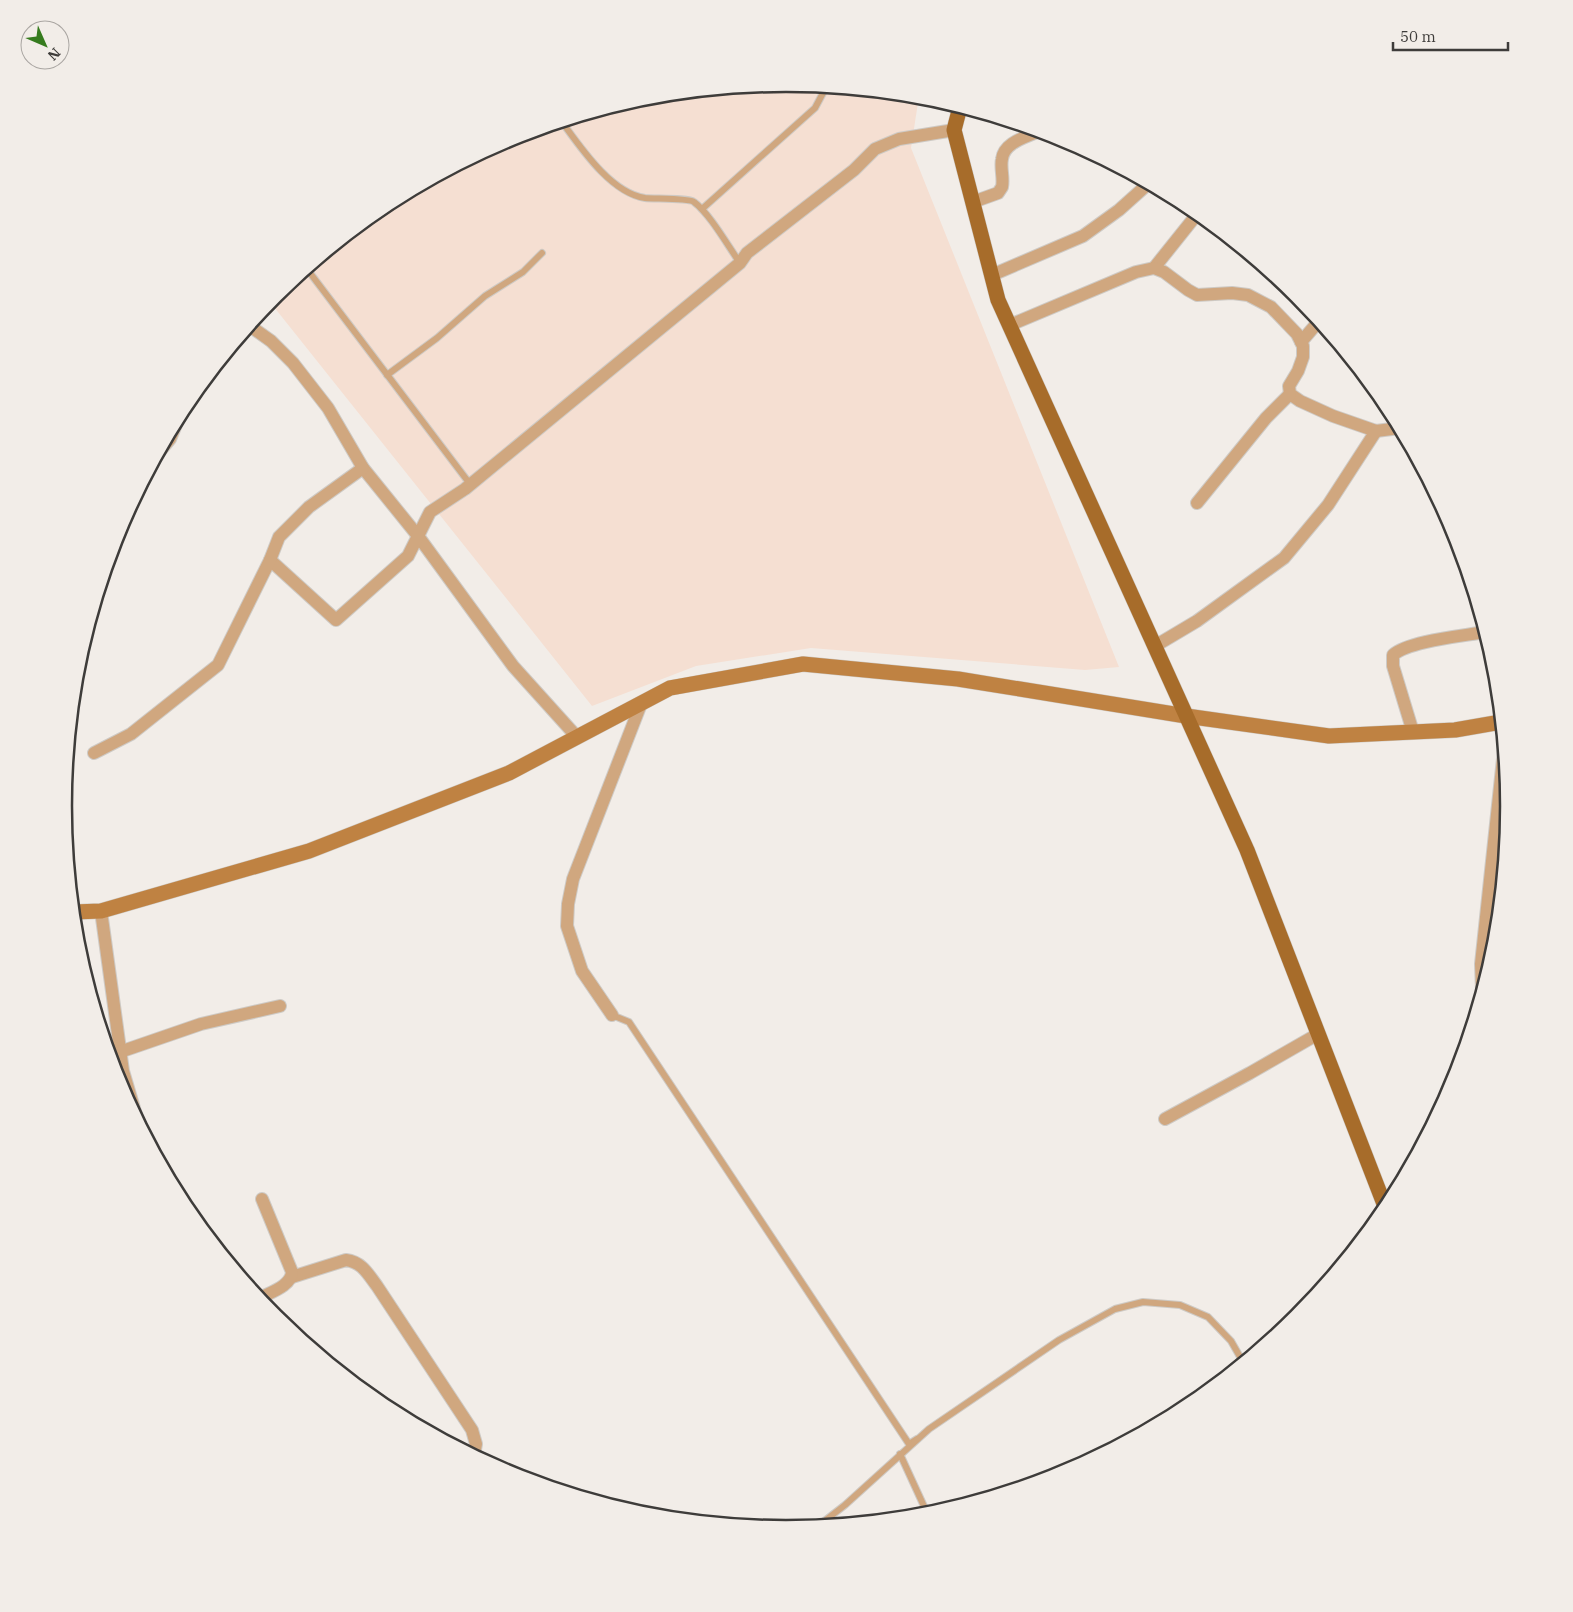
<svg xmlns="http://www.w3.org/2000/svg" width="1573" height="1612" viewBox="0 0 1573 1612" font-family="'IBM Plex Serif',serif">
<style>
.industrial{fill:#f5dfd2}
.lines{fill:none;stroke-linecap:round;stroke-linejoin:round}
.lane-casing{stroke:#cecac5;stroke-width:8}
.street-casing{stroke:#cecac5;stroke-width:14}
.secondary-casing{stroke:#cecac5;stroke-width:16}
.primary-casing{stroke:#cecac5;stroke-width:16}
.lane{stroke:#d0a77f;stroke-width:6}
.street{stroke:#d0a77f;stroke-width:12}
.secondary{stroke:#bf8242;stroke-width:15}
.primary{stroke:#a76c2a;stroke-width:15}
.rim{fill:none;stroke:#3e3c3a;stroke-width:2.5}
</style>
<rect width="100%" height="100%" fill="#f2ede8"/>
<!-- industrial -->
<path class="industrial" d="M 787,83 L 919,96 L 911,148 L 1119,667 L 1085,670 L 811,648 L 696,666 L 592,706 L 270,302 L 276,295 L 385,205 L 510,138 L 646,97 Z"/>
<g class="lines">
<defs>
<g id="lane">
<path d="M 562,122 C 581,148 611,193 645,198 C 654,199 689,198 694,202 C 710,214 728,246 740,263"/>
<path d="M 702,209 L 815,108 L 823,93 L 822,87"/>
<path d="M 307,269 L 470,484"/>
<path d="M 387,375 L 437,338 L 485,296 L 523,272 L 542,253"/>
<path d="M 612,1015 L 629,1022 L 909,1444 L 917,1439"/>
<path d="M 900,1454 L 928,1515"/>
<path d="M 818,1526 L 845,1505 L 929,1429 L 1059,1340 L 1115,1309 L 1143,1302 L 1180,1305 L 1208,1317 L 1231,1341 L 1243,1362"/>
</g>
<g id="street">
<path d="M 973,202 L 998,193 L 1002,187 C 1004,178 1000,168 1002,159 C 1004,142 1027,137 1039,131"/>
<path d="M 1154,268 L 1198,213"/>
<path d="M 992,275 L 1083,236 L 1119,210 L 1148,184"/>
<path d="M 1010,325 L 1136,272 L 1154,268 L 1164,272 L 1188,290 L 1197,295 L 1232,293 L 1248,295 L 1271,307 L 1297,334 L 1303,346 L 1303,357 L 1298,371 L 1289,386 L 1290,394 L 1300,401 L 1333,416 L 1376,431 L 1400,428"/>
<path d="M 250,326 L 271,341 L 293,363 L 328,408 L 363,468 L 418,536 L 513,666 L 577,737"/>
<path d="M 1301,342 L 1319,321"/>
<path d="M 160,451 L 170,439 L 180,415"/>
<path d="M 1197,503 L 1266,418 L 1290,394"/>
<path d="M 1447,516 L 1459,546"/>
<path d="M 270,560 L 336,620 L 408,556 L 430,512 L 465,489 L 740,263 L 747,253 L 854,170 L 875,149 L 899,139 L 954,130"/>
<path d="M 1482,620 L 1497,683"/>
<path d="M 1155,646 L 1197,621 L 1284,558 L 1328,505 L 1376,431"/>
<path d="M 1413,732 L 1393,666 L 1393,655 C 1408,641 1463,636 1485,632"/>
<path d="M 94,753 L 131,734 L 218,665 L 270,560 L 279,537 L 309,507 L 363,468"/>
<path d="M 101,911 L 123,1071 L 136,1115"/>
<path d="M 1482,990 L 1481,964 L 1504,749"/>
<path d="M 612,1015 L 582,971 L 567,926 L 568,904 L 573,879 L 641,704"/>
<path d="M 111,1055 L 201,1024 L 280,1006"/>
<path d="M 1165,1119 L 1250,1073 L 1318,1034"/>
<path d="M 292,1277 L 346,1260 C 362,1262 368,1274 377,1286 L 472,1430 L 476,1444 L 474,1455"/>
<path d="M 260,1298 C 271,1292 291,1286 292,1272 L 262,1199"/>
</g>
<path id="secondary" d="M 74,912 L 101,911 L 309,851 L 509,773 L 670,688 L 803,664 L 958,679 L 1186,716 L 1329,736 L 1455,730 L 1501,722"/>
<path id="primary" d="M 960,107 L 954,130 L 998,300 L 1247,850 L 1386,1209"/>
</defs>
<!-- lane casing -->
<use href="#lane" class="lane-casing"/>
<!-- street casing -->
<use href="#street" class="street-casing"/>
<!-- secondary casing -->
<use href="#secondary" class="secondary-casing"/>
<!-- primary casing -->
<use href="#primary" class="primary-casing"/>
<!-- lane -->
<use href="#lane" class="lane"/>
<!-- street -->
<use href="#street" class="street"/>
<!-- secondary -->
<use href="#secondary" class="secondary"/>
<!-- primary -->
<use href="#primary" class="primary"/>
</g>
<!-- crop -->
<path d="M0 0H1573V1612H0ZM72 806a714 714 0 1 1 1428 0a714 714 0 1 1-1428 0Z" fill="#f2ede8" fill-rule="evenodd"/>
<path class="rim" d="M72 806a714 714 0 1 1 1428 0a714 714 0 1 1-1428 0Z"/>
<!-- north arrow -->
<g transform="translate(45 45) rotate(135)"><circle r="24" fill="#f2ede8" stroke="#aaa6a2"/>
<path d="M0-4L9 19L0 12L-9 19Z" fill="#367b1e"/>
<text y="-8" font-size="14" font-weight="bold" text-anchor="middle" fill="#3e3c3a">N</text>
</g>
<!-- scale -->
<path d="M1393 42v8h115v-8" fill="none" stroke="#3e3c3a" stroke-width="2.5"/>
<text x="1400" y="42" font-size="15" fill="#3e3c3a" stroke="#f2ede8" stroke-width="4" paint-order="stroke">50 m</text>
</svg>
